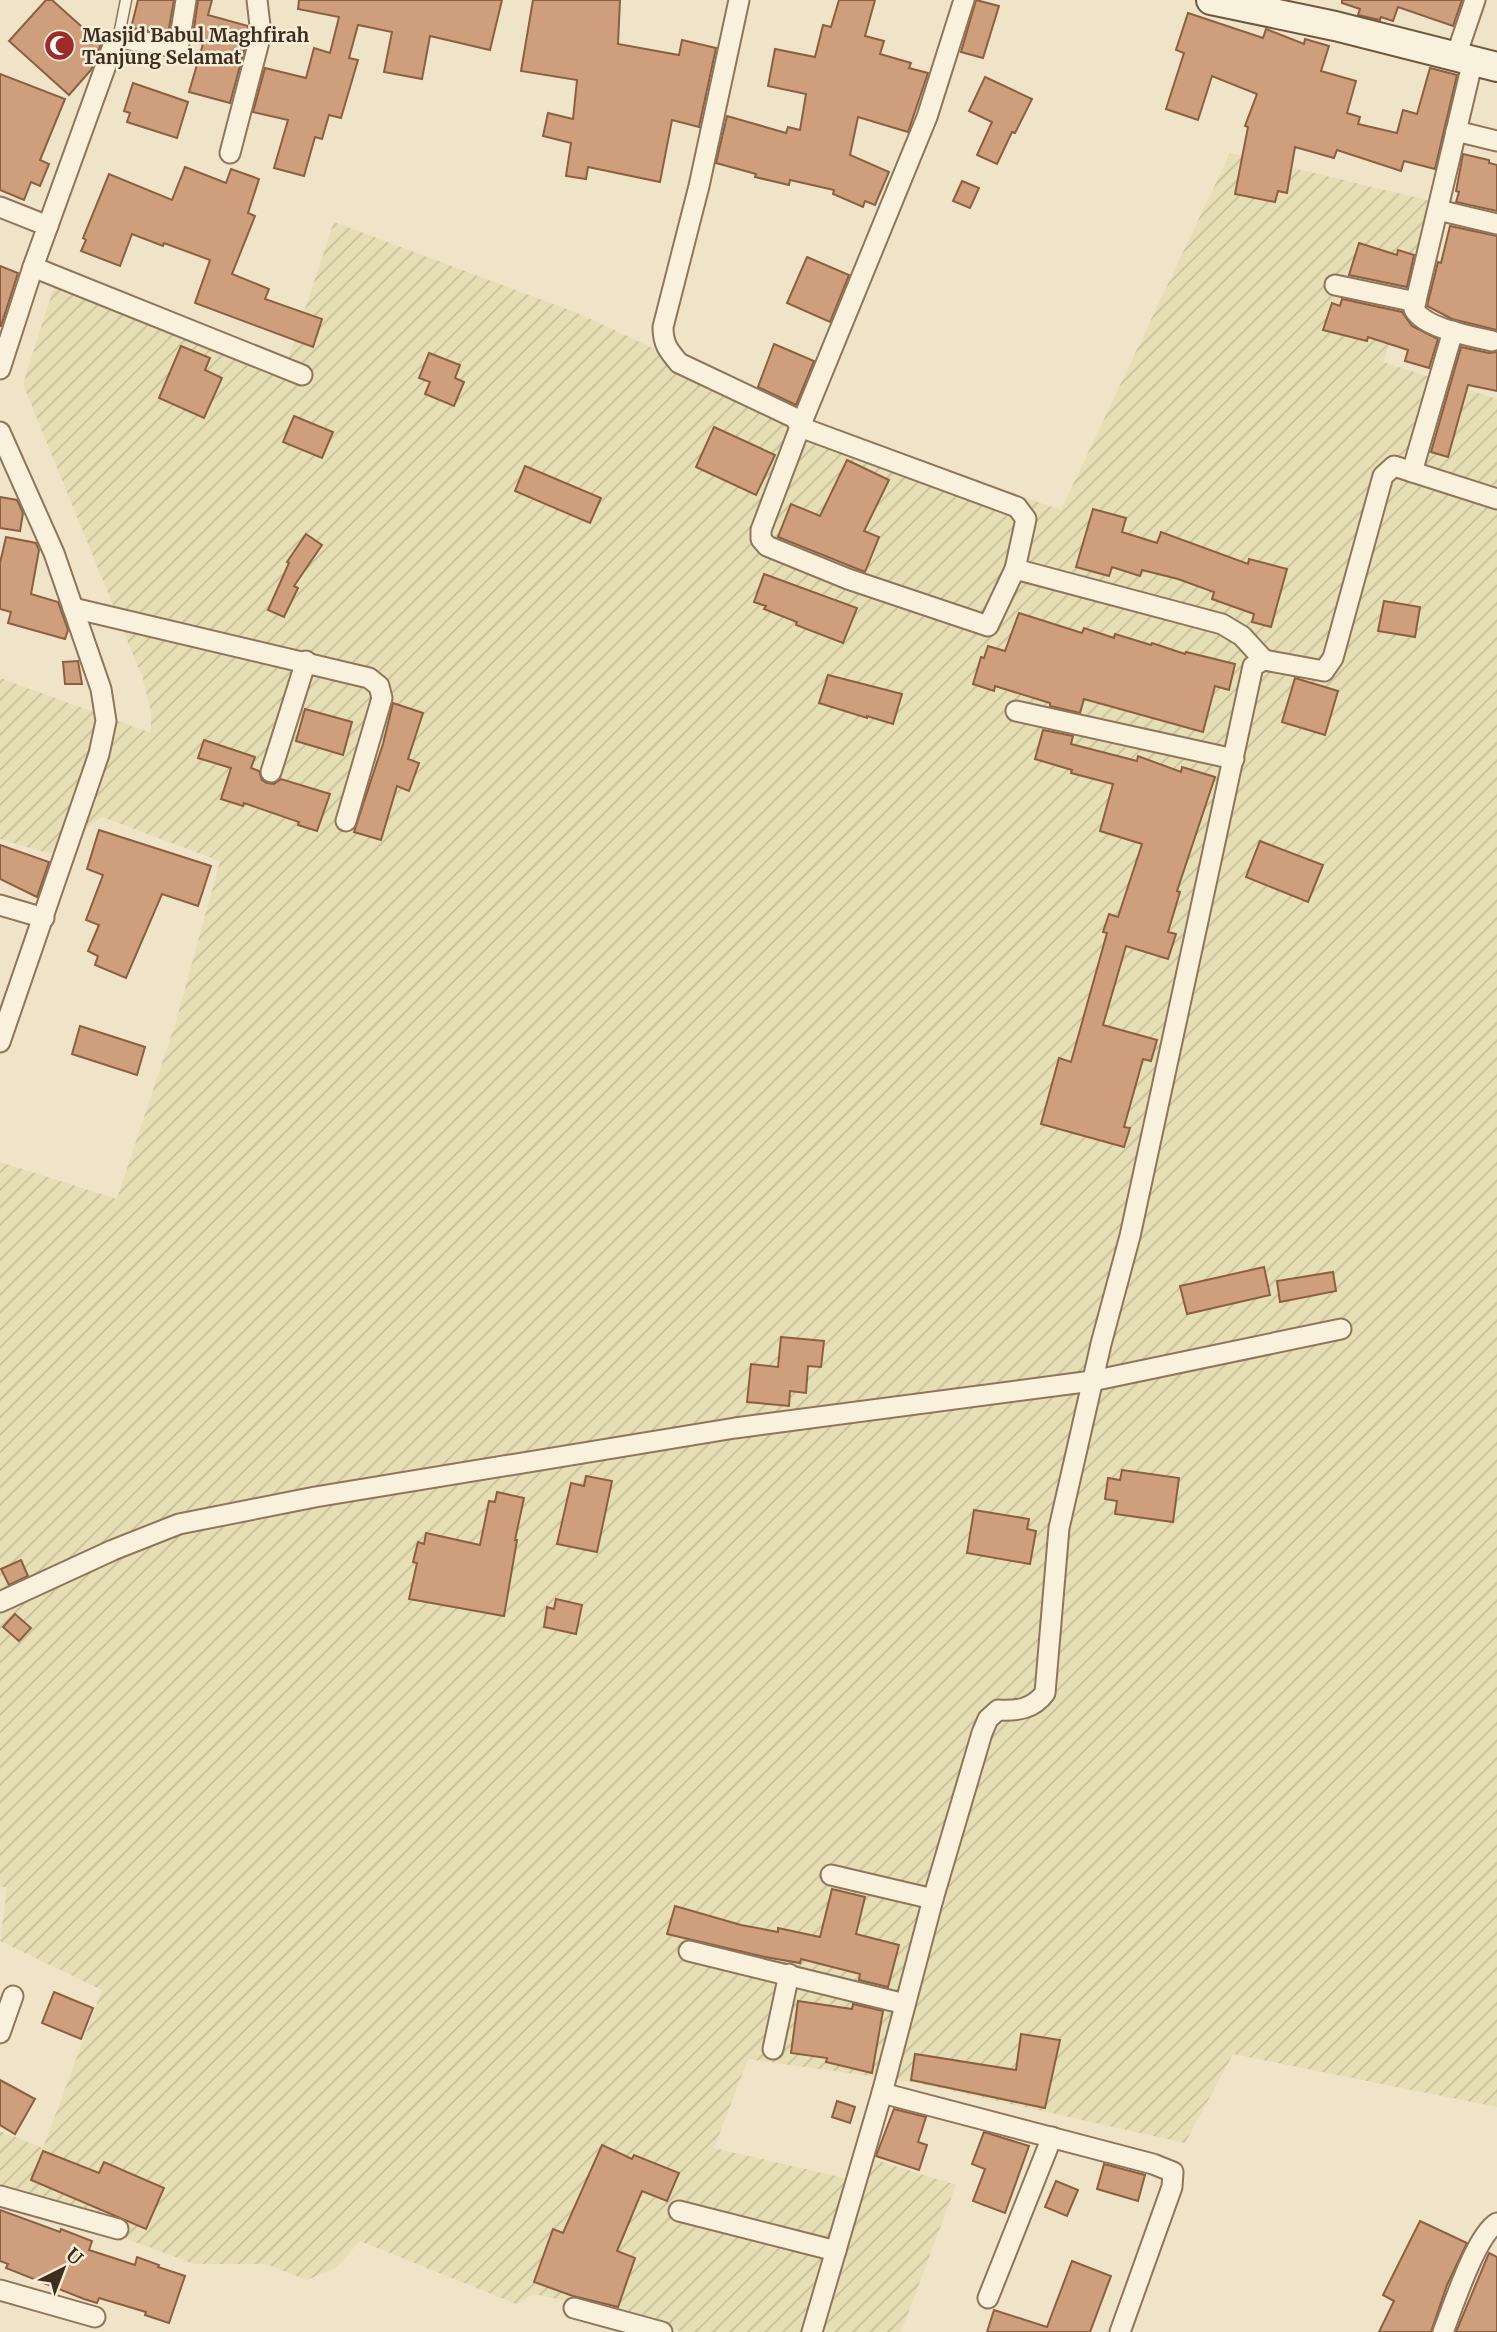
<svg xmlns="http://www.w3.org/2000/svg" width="1497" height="2332" viewBox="0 0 1497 2332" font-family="Merriweather,serif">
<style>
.farmland{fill:url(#farmland-furrows)}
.building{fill:#cf9f7d;stroke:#8d5f41;stroke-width:2}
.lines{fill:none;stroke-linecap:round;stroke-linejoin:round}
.lane-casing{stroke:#8d765c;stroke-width:13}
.street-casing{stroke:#8d765c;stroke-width:23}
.secondary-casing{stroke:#6f573f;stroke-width:32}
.lane{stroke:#faf1dc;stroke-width:10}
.street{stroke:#faf1dc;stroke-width:19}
.secondary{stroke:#faf1dc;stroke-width:28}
.labels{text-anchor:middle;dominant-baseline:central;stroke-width:5;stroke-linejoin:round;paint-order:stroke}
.poi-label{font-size:19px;font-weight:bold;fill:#3d2e20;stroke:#f7eed8;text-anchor:start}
</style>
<defs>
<pattern id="farmland-furrows" width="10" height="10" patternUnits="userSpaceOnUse" patternTransform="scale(1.75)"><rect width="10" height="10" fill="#e6deb5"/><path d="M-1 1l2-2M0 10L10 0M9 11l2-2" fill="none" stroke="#c6bf9b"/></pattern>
</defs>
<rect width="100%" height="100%" fill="#f0e4c8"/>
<!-- farmland -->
<path class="farmland" d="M 1230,153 L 1443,204 L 1383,362 L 1497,399 L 1497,2107 L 1233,2054 L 1185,2143 L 912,2082 L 748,2059 L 714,2148 L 866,2183 L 873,2159 L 956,2185 L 901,2332 L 683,2332 L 603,2308 L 533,2294 L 516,2304 L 360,2241 L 336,2268 L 307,2280 L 266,2264 L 194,2264 L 0,2191 L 0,2131 L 43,2148 L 102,1990 L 0,1941 L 7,1888 L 0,1886 L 0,1162 L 117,1199 L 177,1018 L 220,861 L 102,817 L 50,854 L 0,839 L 0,678 L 151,733 L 151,712 L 143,679 L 23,384 L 59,271 L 285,369 L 334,222 L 582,315 L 841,436 L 1061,510 Z"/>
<!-- building -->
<g class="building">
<path d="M 46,0 L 52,0 L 101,44 L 91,70 L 69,95 L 9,41 Z"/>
<path d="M 138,0 L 174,0 L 168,34 L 131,28 Z"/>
<path d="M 198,0 L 212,0 L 208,15 L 248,26 L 249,33 L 230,103 L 189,92 L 203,44 L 192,42 Z"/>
<path d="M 299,0 L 502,0 L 490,50 L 430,36 L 422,79 L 384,72 L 392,32 L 358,25 L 349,58 L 358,60 L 341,118 L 329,115 L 322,139 L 315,137 L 304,176 L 274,168 L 288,120 L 253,112 L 265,68 L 306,78 L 314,48 L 330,53 L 339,17 L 298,9 Z"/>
<path d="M 533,0 L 620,0 L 618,44 L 679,55 L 682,40 L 716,48 L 699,127 L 672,120 L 660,182 L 588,167 L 586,179 L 566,176 L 571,143 L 543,136 L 548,113 L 573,119 L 577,80 L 521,71 Z"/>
<path d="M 839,0 L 875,0 L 865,36 L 884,41 L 880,54 L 911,63 L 909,68 L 928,73 L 908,132 L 858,117 L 850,155 L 889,172 L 875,205 L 865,201 L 863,207 L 833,194 L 834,190 L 790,180 L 789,185 L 755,177 L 756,174 L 716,163 L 727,116 L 786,133 L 788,127 L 800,130 L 806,94 L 768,86 L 775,49 L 815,57 L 823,25 L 831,27 Z"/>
<path d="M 976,0 L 999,6 L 983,58 L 961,52 Z"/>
<path d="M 1342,0 L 1462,0 L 1453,26 L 1398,7 L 1393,21 L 1381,17 L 1380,20 L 1358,15 L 1360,9 L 1342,3 Z"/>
<path d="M 1188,13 L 1263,38 L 1266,29 L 1304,44 L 1305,39 L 1329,46 L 1321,71 L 1356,81 L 1347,113 L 1360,117 L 1358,124 L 1397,133 L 1403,110 L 1417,114 L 1430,68 L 1457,75 L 1435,169 L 1404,161 L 1401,171 L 1337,150 L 1334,158 L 1295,147 L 1287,193 L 1278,191 L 1275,202 L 1235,194 L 1248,127 L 1245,126 L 1257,94 L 1212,76 L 1198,120 L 1166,109 L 1184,53 L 1176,50 Z"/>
<path d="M 0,74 L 65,99 L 40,160 L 49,164 L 40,186 L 31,182 L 24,200 L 0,190 Z"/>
<path d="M 985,77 L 1032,99 L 1015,133 L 1012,132 L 997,164 L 977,155 L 992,122 L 969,111 Z"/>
<path d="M 133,83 L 188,102 L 177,138 L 127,122 L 130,113 L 124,111 Z"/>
<path d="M 1463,154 L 1489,160 L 1489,163 L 1497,165 L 1497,211 L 1456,202 L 1459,192 L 1456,191 Z"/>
<path d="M 185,167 L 226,183 L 231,169 L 259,179 L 248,213 L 255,216 L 232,274 L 269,289 L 265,299 L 322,319 L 313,347 L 195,303 L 210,260 L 164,243 L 163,246 L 132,234 L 120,266 L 81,251 L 86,240 L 83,238 L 109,174 L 172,200 Z"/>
<path d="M 962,181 L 979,188 L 970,208 L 953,201 Z"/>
<path d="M 1450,226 L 1497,236 L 1497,330 L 1452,319 L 1427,306 L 1438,262 L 1441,263 Z"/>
<path d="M 1359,243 L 1397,255 L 1398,250 L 1414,255 L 1407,287 L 1349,275 Z"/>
<path d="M 807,257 L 849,275 L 830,322 L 787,303 Z"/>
<path d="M 0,266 L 18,273 L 1,326 L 0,326 Z"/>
<path d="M 1342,299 L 1402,312 L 1412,326 L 1438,339 L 1429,368 L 1405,361 L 1408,350 L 1368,337 L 1367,341 L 1323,330 L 1332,303 L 1340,306 Z"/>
<path d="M 774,344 L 814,361 L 796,405 L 758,387 Z"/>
<path d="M 181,346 L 210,358 L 205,370 L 222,378 L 204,418 L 159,398 Z"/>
<path d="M 1461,347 L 1489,353 L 1497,352 L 1497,391 L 1468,385 L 1448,457 L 1431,452 Z"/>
<path d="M 429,353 L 460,365 L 455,378 L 464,382 L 454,406 L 425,394 L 430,382 L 419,378 Z"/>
<path d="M 294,416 L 333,432 L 322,458 L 283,442 Z"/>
<path d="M 714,427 L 775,455 L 756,495 L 696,467 Z"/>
<path d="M 847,460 L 889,480 L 864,531 L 879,537 L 865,572 L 778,537 L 791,504 L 820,516 Z"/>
<path d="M 525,466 L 601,498 L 590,523 L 515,491 Z"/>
<path d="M 0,497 L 17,500 L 23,513 L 20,531 L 0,528 Z"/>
<path d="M 1093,509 L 1126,518 L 1122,532 L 1157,543 L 1161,532 L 1248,564 L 1249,559 L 1287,569 L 1271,627 L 1252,622 L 1254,614 L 1212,599 L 1214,592 L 1178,579 L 1142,570 L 1140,576 L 1112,567 L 1109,576 L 1076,567 Z"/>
<path d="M 306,534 L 322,545 L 294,586 L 298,588 L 284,617 L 268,610 L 289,563 L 287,562 Z"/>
<path d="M 6,537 L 36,543 L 39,550 L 31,594 L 58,602 L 68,630 L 65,639 L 8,623 L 11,612 L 0,609 L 0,563 Z"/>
<path d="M 764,574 L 857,608 L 843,643 L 796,625 L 797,622 L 764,609 L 766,606 L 754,602 Z"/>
<path d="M 1384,601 L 1420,607 L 1415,637 L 1378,631 Z"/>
<path d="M 1019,613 L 1082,633 L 1084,628 L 1114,638 L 1115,634 L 1151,645 L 1152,643 L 1185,654 L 1186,652 L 1235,664 L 1229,690 L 1215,686 L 1203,732 L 1084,699 L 1080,713 L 1050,706 L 1050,703 L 995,686 L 994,691 L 973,684 L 981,657 L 984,658 L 988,646 L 1005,651 Z"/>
<path d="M 78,661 L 82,684 L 65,684 L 63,662 Z"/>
<path d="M 828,675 L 902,694 L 893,724 L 867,716 L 867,718 L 819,703 Z"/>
<path d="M 1295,678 L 1338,691 L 1325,735 L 1282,722 Z"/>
<path d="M 393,703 L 423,713 L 408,759 L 419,763 L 409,791 L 397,786 L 381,840 L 354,832 L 383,744 Z"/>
<path d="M 305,709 L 352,722 L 343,755 L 296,741 Z"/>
<path d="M 1043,730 L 1073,736 L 1071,744 L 1137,761 L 1138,756 L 1181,772 L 1182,767 L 1215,777 L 1177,891 L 1180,892 L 1168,932 L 1176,934 L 1168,959 L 1126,946 L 1103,1025 L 1157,1040 L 1151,1061 L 1143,1059 L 1124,1127 L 1130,1128 L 1124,1147 L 1041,1124 L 1059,1058 L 1071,1062 L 1107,933 L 1103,932 L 1109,914 L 1118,917 L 1142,844 L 1100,831 L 1113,784 L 1071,773 L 1072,770 L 1035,759 Z"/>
<path d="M 204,740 L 255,757 L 251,768 L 259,771 L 262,780 L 267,783 L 274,784 L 281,779 L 330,794 L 317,831 L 298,825 L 299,822 L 244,803 L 243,806 L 221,799 L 231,768 L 198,758 Z"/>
<path d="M 99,830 L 211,866 L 198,906 L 162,894 L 126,978 L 95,965 L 98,956 L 88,951 L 99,925 L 86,920 L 103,875 L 87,869 Z"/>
<path d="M 1260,841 L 1323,865 L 1308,902 L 1246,877 Z"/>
<path d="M 0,845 L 49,862 L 37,897 L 0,879 Z"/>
<path d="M 80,1026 L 145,1047 L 137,1075 L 72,1054 Z"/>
<path d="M 1264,1267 L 1270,1295 L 1187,1314 L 1180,1286 Z"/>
<path d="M 1333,1272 L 1336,1291 L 1280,1302 L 1277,1281 Z"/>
<path d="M 781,1337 L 824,1341 L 821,1367 L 808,1366 L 806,1393 L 790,1391 L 789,1406 L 747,1402 L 751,1364 L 778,1367 Z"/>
<path d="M 1122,1470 L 1179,1478 L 1173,1522 L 1115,1514 L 1117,1501 L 1105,1499 L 1108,1478 L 1120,1480 Z"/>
<path d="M 586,1476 L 612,1481 L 597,1552 L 557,1544 L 571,1483 L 584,1486 Z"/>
<path d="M 497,1492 L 524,1498 L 515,1540 L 517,1540 L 504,1616 L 409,1599 L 417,1563 L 413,1562 L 418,1542 L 424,1544 L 426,1533 L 480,1545 L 489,1501 L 495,1502 Z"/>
<path d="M 974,1510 L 1029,1519 L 1027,1529 L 1036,1531 L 1030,1564 L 967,1553 Z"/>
<path d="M 21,1560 L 28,1576 L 9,1585 L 1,1569 Z"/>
<path d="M 556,1599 L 582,1605 L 576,1634 L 544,1627 L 547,1607 L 554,1609 Z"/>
<path d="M 15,1614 L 31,1628 L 19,1641 L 3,1627 Z"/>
<path d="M 832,1889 L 865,1897 L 856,1934 L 899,1945 L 888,1987 L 859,1980 L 860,1974 L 801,1959 L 800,1963 L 765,1957 L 667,1934 L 675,1906 L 741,1925 L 778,1932 L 778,1928 L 820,1937 Z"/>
<path d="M 54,1992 L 93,2008 L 81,2039 L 42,2023 Z"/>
<path d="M 798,2001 L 852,2009 L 853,2004 L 883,2011 L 872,2073 L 826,2062 L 827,2058 L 791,2053 Z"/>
<path d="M 1021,2034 L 1060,2040 L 1045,2108 L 911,2080 L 915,2054 L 1016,2070 Z"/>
<path d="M 0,2080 L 35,2099 L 15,2134 L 0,2125 Z"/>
<path d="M 837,2101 L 855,2107 L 850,2123 L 832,2117 Z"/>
<path d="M 894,2109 L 926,2117 L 918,2142 L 927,2145 L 919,2170 L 876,2156 Z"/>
<path d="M 984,2132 L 1029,2146 L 1005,2213 L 973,2201 L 985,2169 L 972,2164 Z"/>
<path d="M 602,2145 L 632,2159 L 634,2155 L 679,2173 L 667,2201 L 642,2191 L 617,2251 L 635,2258 L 618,2307 L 573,2296 L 534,2282 L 553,2229 L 563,2233 Z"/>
<path d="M 43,2151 L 99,2173 L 104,2162 L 164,2188 L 146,2229 L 31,2180 Z"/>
<path d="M 1104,2164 L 1145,2175 L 1138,2201 L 1097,2189 Z"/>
<path d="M 1056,2181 L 1078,2190 L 1067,2216 L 1045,2207 Z"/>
<path d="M 0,2210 L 60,2232 L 61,2229 L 92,2241 L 89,2250 L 135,2265 L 137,2257 L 159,2265 L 158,2267 L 185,2276 L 169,2323 L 145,2315 L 146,2312 L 99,2298 L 97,2303 L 84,2299 L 6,2268 L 8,2264 L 0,2261 Z"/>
<path d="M 1420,2221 L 1467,2243 L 1447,2285 L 1431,2332 L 1379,2332 L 1394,2301 L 1383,2295 Z"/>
<path d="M 1489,2253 L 1497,2257 L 1497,2332 L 1456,2332 Z"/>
<path d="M 1072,2261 L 1111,2276 L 1090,2332 L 987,2332 L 994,2310 L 1047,2327 Z"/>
</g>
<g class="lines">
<defs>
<path id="lane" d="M 118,40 L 126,0"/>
<g id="street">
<path d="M 739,0 L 699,186 L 663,327 C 663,344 668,350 679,363 L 795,418 L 800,427 L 761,530 L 761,539 L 767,546 L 848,579 L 988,626 L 1015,569 L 1222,624 L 1242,636 L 1264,660"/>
<path d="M 964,0 L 927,117 L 800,427 L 1017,507 L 1026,519 L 1015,569"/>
<path d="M 1456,56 L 1475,0"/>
<path d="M 1473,60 L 1414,309 C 1424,328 1470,336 1492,341"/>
<path d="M 1456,131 L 1497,141"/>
<path d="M 230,153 L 261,34 L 257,0"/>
<path d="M 0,207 L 48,226"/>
<path d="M 1438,210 L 1497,224"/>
<path d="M 33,267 L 302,375"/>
<path d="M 1335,285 L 1416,302"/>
<path d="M 0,369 L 33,267 L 114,43 L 124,39 L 175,47 L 179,44 L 186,0"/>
<path d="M 0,432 L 54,553 L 101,689 L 106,721 L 99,754 L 0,1042"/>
<path d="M 1412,472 L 1453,331"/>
<path d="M 73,608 L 369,678 L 379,686 L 382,698 L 346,821"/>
<path d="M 1016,711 L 1234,759"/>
<path d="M 271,772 L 306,661"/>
<path d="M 0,905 L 44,918"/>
<path d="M 0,1602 L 113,1550 L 179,1524 L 315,1497 L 735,1428 L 1092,1381 L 1341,1329"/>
<path d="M 831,1875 L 933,1899"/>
<path d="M 689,1951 L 905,2004"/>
<path d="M 0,2033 L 13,1996"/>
<path d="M 773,2049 L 789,1974"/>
<path d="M 882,2093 L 1153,2164 L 1173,2172 L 1172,2187 L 1120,2332"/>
<path d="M 0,2196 L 118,2229"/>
<path d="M 679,2211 L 836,2251"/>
<path d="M 0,2290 L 95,2317"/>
<path d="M 988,2298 L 1052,2137"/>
<path d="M 574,2308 L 662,2332"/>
<path d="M 812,2332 L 882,2093 L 933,1899 L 982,1733 L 988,1719 L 998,1710 C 1018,1711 1033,1709 1045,1693 L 1059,1528 L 1101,1344 L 1130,1236 L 1253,666 L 1264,660 L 1324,671 L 1333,658 L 1383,476 L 1394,466 L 1497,499"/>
<path d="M 1443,2332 C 1453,2307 1476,2235 1497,2223"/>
</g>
<path id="secondary" d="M 1211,0 L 1335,26 L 1497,67"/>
</defs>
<!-- lane casing -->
<use href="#lane" class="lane-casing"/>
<!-- street casing -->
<use href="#street" class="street-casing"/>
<!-- secondary casing -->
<use href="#secondary" class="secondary-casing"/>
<!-- lane -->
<use href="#lane" class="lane"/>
<!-- street -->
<use href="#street" class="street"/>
<!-- secondary -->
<use href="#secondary" class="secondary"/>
</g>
<!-- icons -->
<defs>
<symbol id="mosque-disc" viewBox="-11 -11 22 22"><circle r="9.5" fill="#9e2a2b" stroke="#f7eed8"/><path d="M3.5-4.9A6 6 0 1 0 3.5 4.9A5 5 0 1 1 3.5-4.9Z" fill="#fff"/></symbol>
</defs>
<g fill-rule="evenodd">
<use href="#mosque-disc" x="42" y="28" width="35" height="35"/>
</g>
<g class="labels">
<!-- poi labels -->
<g class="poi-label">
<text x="82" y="35">Masjid Babul Maghfirah<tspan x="82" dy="22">Tanjung Selamat</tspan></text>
</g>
</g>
<!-- north arrow -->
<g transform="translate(63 2269) rotate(42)" stroke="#f7eed8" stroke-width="5" paint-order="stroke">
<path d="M0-5L12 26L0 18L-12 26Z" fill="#3d2e20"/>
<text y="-10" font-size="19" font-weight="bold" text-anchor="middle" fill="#3d2e20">U</text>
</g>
</svg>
